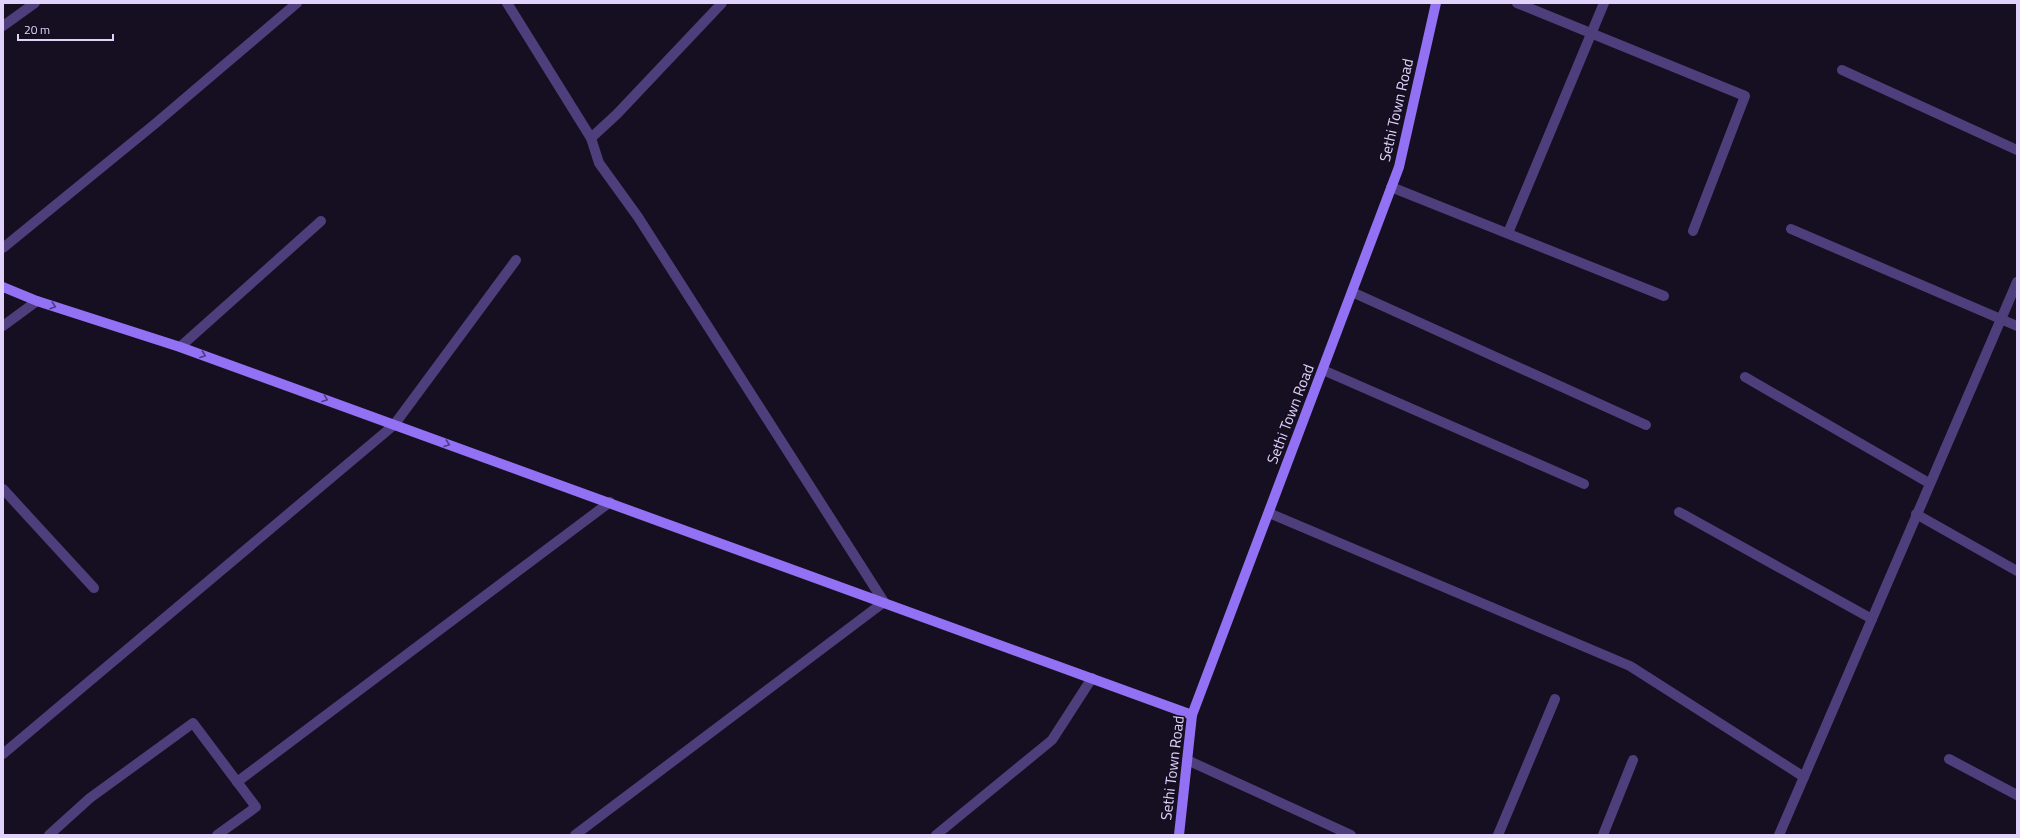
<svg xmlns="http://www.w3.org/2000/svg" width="2020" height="838" viewBox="0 0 2020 838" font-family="'Titillium Web',sans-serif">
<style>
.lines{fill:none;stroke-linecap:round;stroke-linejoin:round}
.lane{stroke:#4f3e7c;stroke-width:10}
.street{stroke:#4f3e7c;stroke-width:10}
.secondary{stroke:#9371f4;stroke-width:10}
.oneway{stroke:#4e3b80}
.labels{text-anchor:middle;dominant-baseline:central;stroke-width:3;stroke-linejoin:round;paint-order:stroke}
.street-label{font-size:15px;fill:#e1d2fb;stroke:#160f21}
</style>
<rect width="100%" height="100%" fill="#160f21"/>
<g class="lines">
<!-- lane -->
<g class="lane">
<path d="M 1498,835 L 1555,699"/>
<path d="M 1603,835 L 1633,760"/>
</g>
<!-- street -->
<g class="street">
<path d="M 507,3 L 591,138"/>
<path d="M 1517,3 L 1745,96 L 1693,231"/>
<path d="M 3,26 L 35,3"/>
<path d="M 1842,70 L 2017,150"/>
<path d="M 1391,187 L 1664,296"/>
<path d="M 1791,229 L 2017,326"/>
<path d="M 1508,233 L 1604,3"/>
<path d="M 3,248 L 156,123 L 297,3"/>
<path d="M 1352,292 L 1646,425"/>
<path d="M 3,326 L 37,301"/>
<path d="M 180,347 L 321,221"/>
<path d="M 1323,370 L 1584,484"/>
<path d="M 1745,377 L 1929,483"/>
<path d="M 3,489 L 94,588"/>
<path d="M 1679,512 L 1872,619"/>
<path d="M 1269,513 L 1630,666 L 1804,777"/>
<path d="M 1916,514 L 2017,571"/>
<path d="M 3,754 L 394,425 L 516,260"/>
<path d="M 1949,759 L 2017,795"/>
<path d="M 1187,760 L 1351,835"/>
<path d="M 237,782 L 610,502"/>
<path d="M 49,835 L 90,798 L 193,723 L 256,807 L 217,835"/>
<path d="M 575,835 L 884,602 L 638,217 L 599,163 L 591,138 L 617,114 L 722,3"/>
<path d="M 936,835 L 1052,740 L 1092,678"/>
<path d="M 1779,835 L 2017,282"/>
</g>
<!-- secondary -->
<g class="secondary">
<path d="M 3,287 L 37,301 L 180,347 L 1192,715"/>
<path d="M 1179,835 L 1192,715 L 1399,167 L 1436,3"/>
</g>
</g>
<!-- one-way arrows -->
<defs><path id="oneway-chevron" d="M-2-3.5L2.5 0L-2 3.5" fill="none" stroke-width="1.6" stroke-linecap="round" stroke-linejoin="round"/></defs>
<g class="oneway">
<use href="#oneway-chevron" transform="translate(53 306) rotate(18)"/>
<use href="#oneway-chevron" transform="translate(203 355) rotate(20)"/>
<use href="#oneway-chevron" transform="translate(325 399) rotate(20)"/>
<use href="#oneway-chevron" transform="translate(447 444) rotate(20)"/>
</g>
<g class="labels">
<!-- street labels -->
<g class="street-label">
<text transform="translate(1396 110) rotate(-77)">Sethi Town Road</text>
<text transform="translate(1290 414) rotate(-69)">Sethi Town Road</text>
<text transform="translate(1172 768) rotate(-83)">Sethi Town Road</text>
</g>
</g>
<!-- border -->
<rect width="2020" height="838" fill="none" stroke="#e1d2fb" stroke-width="8"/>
<!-- scale -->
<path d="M18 34v6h95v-6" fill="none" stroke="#e1d2fb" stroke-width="2"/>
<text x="24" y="34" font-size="12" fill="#e1d2fb" stroke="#160f21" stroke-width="3" paint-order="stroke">20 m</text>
</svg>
